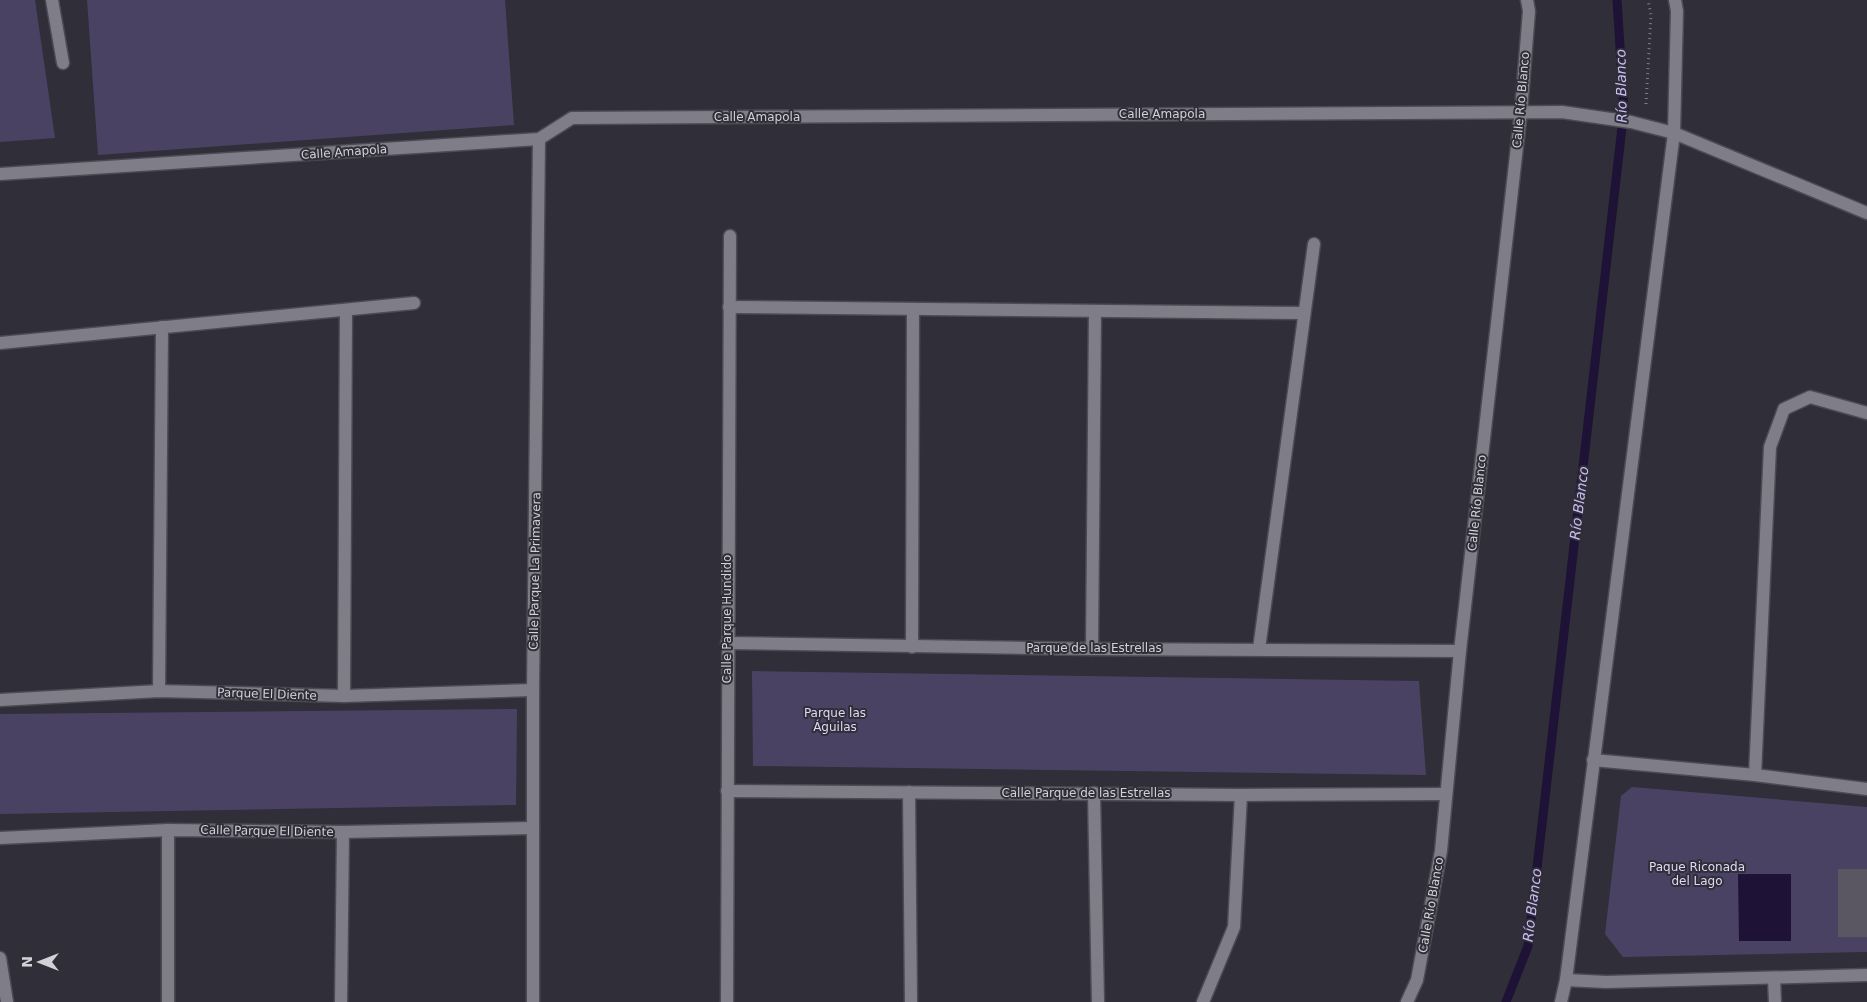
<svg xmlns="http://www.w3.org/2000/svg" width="1867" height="1002" viewBox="0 0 1867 1002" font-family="'DejaVu Sans',sans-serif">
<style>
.green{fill:#4a4263}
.water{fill:#1e1236}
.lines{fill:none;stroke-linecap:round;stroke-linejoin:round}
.stream{stroke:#1e1236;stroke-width:9}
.building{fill:#5a5762}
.minor-casing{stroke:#4c4a53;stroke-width:15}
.path{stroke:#7f7e86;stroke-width:3;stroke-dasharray:1 4;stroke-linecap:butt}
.minor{stroke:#7f7d88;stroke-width:12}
.labels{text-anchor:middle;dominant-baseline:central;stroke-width:4;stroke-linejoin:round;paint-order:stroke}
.street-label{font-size:12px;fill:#d2d1d7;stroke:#302e38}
.park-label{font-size:12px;fill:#dfd9f5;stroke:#302e38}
.water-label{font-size:14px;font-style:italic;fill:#cbbef6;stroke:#302e38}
</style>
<rect width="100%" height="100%" fill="#302e38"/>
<!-- green -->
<g class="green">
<path d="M 0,0 L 35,0 L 55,138 L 0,142 Z"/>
<path d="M 87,0 L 505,0 L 514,125 L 98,155 Z"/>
<path d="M 752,671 L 1419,681 L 1426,775 L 753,766 Z"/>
<path d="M 517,709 L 516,805 L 0,814 L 0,714 Z"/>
<path d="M 1632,787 L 1867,807 L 1867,952 L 1623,957 L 1605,934 L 1621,796 Z"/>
</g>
<!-- water -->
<path class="water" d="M 1738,874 L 1791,874 L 1791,941 L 1739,941 Z"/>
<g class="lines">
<!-- stream -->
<path class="stream" d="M 1506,1002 L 1528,946 L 1624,110 L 1617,0"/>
</g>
<!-- building -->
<rect class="building" x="1838" y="869" width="29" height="68"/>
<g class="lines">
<defs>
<g id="minor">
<path d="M 52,0 L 63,63"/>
<path d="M 0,174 L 539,139 L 572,118 L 1562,112 L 1631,122 L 1674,133 L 1867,213"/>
<path d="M 729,307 L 1304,313"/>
<path d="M 0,343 L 414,303"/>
<path d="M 727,643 L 1092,649 L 1460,651"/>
<path d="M 912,647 L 913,309"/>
<path d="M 1092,649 L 1095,312"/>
<path d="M 1259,649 L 1314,244"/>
<path d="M 159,691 L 162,327"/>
<path d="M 344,696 L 346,310"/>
<path d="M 0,700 L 159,691 L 344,696 L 533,690"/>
<path d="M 1593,760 L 1755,775 L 1867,789"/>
<path d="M 1755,775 L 1770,447 L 1784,409 L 1810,397 L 1867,413"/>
<path d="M 727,791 L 1241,795 L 1446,794"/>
<path d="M 909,792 L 911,1002"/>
<path d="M 1094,793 L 1098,1002"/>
<path d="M 168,830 L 168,1002"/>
<path d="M 0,838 L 168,830 L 343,832 L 533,828"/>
<path d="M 0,958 L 7,1002"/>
<path d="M 1774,978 L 1775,1002"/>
<path d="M 1566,980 L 1606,982 L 1867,975"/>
<path d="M 341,1002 L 343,832"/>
<path d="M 533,1002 L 533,690 L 539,139"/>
<path d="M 727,1002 L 730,236"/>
<path d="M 1203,1002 L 1234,927 L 1241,795"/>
<path d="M 1407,1002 L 1417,980 L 1441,851 L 1460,651 L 1521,111 L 1529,11 L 1527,0"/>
<path d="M 1561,1002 L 1566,980 L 1674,133 L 1677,11 L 1675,0"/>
</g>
</defs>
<!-- minor casing -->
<use href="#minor" class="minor-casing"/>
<!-- path -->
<path class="path" d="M 1646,104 L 1651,15 L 1648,0"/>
<!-- minor -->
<use href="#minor" class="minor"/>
</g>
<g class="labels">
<!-- street labels -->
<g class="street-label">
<text transform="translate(1521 100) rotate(-85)">Calle Río Blanco</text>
<text x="1162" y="114">Calle Amapola</text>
<text x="757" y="117">Calle Amapola</text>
<text transform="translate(344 152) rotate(-4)">Calle Amapola</text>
<text transform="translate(1477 503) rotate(-84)">Calle Río Blanco</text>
<text transform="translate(535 571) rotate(-89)">Calle Parque La Primavera</text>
<text transform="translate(727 619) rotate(-90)">Calle Parque Hundido</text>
<text x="1094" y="648">Parque de las Estrellas</text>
<text transform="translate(267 694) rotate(2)">Parque El Diente</text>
<text x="1086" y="793">Calle Parque de las Estrellas</text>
<text transform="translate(267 831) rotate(1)">Calle Parque El Diente</text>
<text transform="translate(1431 905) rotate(-80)">Calle Río Blanco</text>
</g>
<!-- park labels -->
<g class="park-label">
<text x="835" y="713">Parque las<tspan x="835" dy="14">Águilas</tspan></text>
<text x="1697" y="867">Paque Riconada<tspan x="1697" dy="14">del Lago</tspan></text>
</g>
<!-- water labels -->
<g class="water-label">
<text transform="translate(1621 86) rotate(-91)">Río Blanco</text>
<text transform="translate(1579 503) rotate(-83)">Río Blanco</text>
<text transform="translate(1532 905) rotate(-83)">Río Blanco</text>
</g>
</g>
<!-- north arrow -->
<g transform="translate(40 962) rotate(270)" stroke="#302e38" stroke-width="4" paint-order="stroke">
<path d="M0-4L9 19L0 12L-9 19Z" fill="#d2d1d7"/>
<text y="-8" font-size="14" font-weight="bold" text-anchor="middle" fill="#d2d1d7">N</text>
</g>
</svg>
